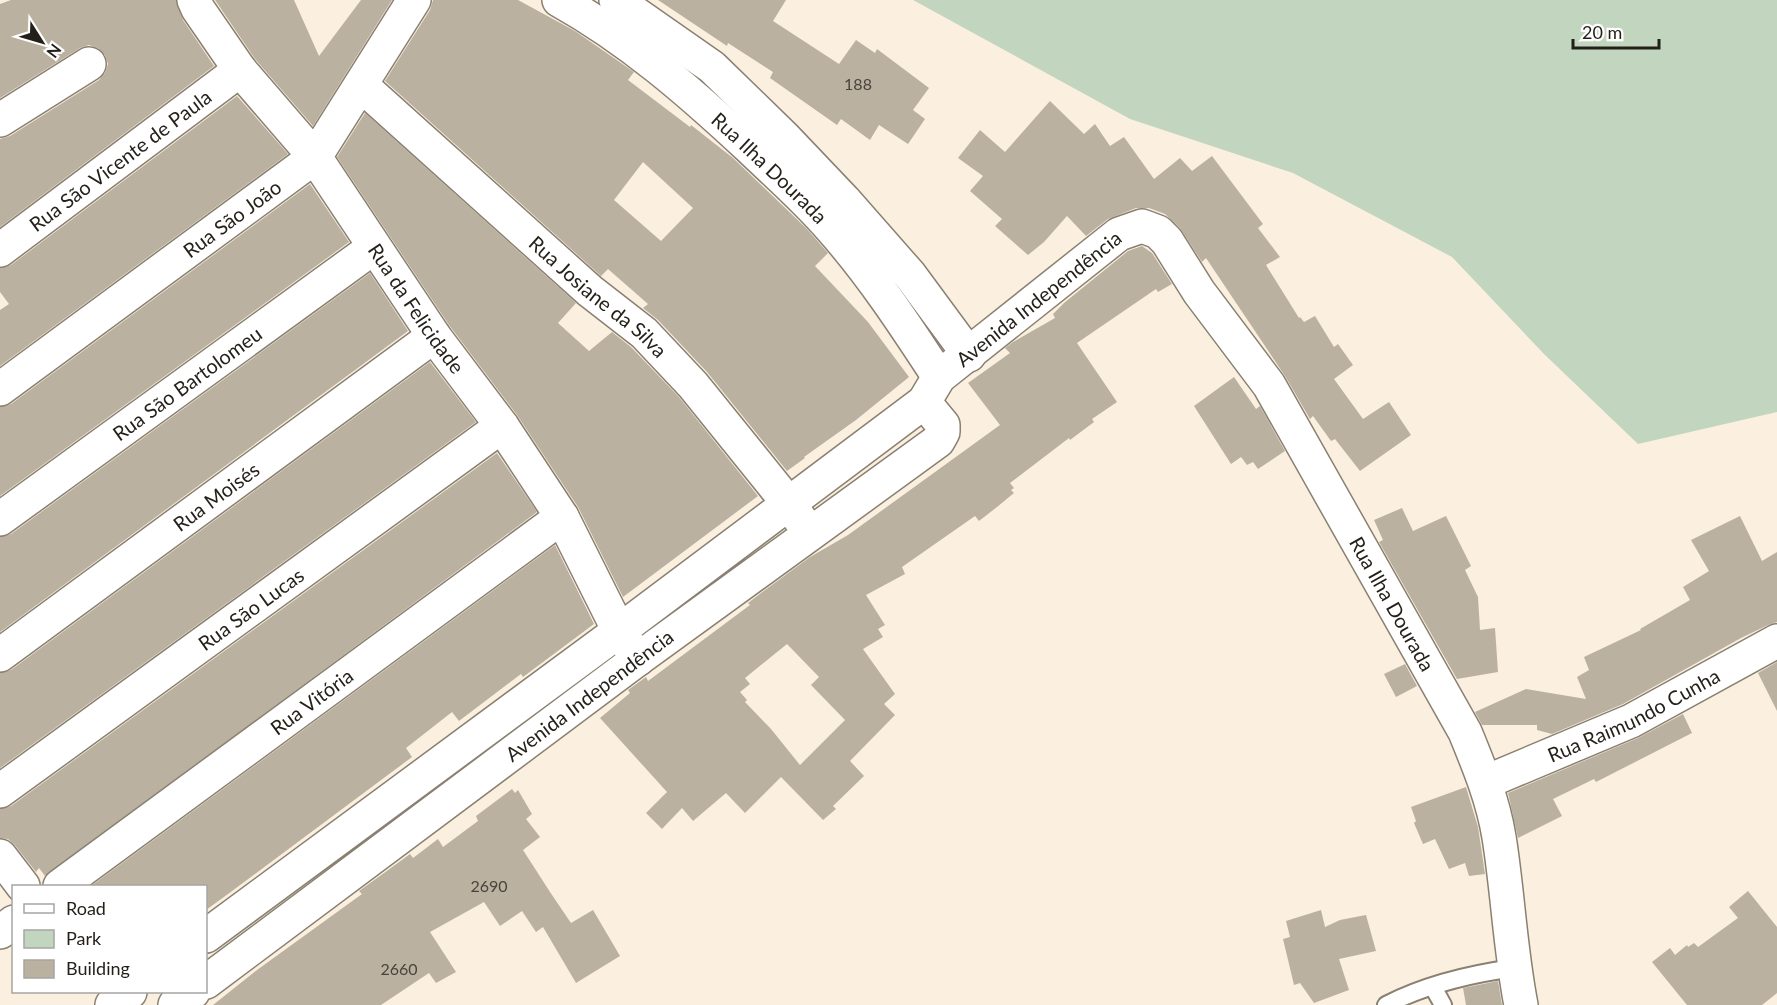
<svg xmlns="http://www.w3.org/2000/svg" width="1777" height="1005" viewBox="0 0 1777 1005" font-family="Lato,sans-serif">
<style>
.green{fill:#c2d6bf}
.building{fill:#bbb1a1;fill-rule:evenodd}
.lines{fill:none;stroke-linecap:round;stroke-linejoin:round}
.lane-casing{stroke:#8a8071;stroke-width:20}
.street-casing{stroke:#8a8071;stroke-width:36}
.secondary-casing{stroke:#8a8071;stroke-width:36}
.lane{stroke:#fff;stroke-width:16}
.street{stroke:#fff;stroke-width:33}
.secondary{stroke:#fff;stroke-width:33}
.labels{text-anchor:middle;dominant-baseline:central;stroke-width:4.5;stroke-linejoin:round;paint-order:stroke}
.number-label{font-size:16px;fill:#49443b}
.street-label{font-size:20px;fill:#231f19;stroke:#fff}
</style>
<rect width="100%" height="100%" fill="#fbf0df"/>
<!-- green -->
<path class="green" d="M 913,0 L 1777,0 L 1777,412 L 1638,444 L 1544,354 L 1452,257 L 1293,173 L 1130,119 Z"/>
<!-- building -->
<g class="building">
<path d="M 11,0 L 176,0 L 183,20 L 214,66 L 0,227 L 0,139 L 10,136 L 99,80 L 105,73 L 108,64 L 105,55 L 98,48 L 89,45 L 80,48 L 0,98 L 0,4 Z"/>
<path d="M 215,0 L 294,0 L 319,56 L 361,0 L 392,0 L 313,126 L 255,59 Z"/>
<path d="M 433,0 L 518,0 L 575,31 L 634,72 L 628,80 L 690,127 L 691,125 L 733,158 L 807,229 L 828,253 L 815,266 L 868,322 L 909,377 L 856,420 L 804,457 L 805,458 L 787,471 L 707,372 L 658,320 L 643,308 L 648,304 L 608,269 L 601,276 L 385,81 L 430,10 ZM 643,162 L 693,208 L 661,241 L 614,200 Z"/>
<path d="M 658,0 L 786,0 L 773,21 L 839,64 L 856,40 L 875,53 L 877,49 L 929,88 L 913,110 L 925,119 L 908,144 L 879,125 L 870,140 L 841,119 L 837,125 L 770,78 L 773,72 L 728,43 L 727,46 Z"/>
<path d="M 237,96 L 288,154 L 0,366 L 0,310 L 9,304 L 0,292 L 0,268 L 11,265 Z"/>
<path d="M 1050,101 L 1084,134 L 1095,124 L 1110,146 L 1124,137 L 1154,179 L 1180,158 L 1192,171 L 1212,156 L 1263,224 L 1258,228 L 1280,257 L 1266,265 L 1299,318 L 1300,317 L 1304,322 L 1315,316 L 1334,347 L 1338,344 L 1353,365 L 1334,379 L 1363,419 L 1389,402 L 1411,435 L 1360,471 L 1335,439 L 1331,441 L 1313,416 L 1310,419 L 1285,376 L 1206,258 L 1202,262 L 1180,228 L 1165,214 L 1149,208 L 1136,208 L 1108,219 L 1086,236 L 1067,216 L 1044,242 L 1028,255 L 995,226 L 1002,219 L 970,191 L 983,176 L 958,158 L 980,130 L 1005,152 Z"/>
<path d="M 365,113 L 576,303 L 558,323 L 589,351 L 612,332 L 631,347 L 679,397 L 758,496 L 623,597 L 578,507 L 517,415 L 449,325 L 337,157 Z"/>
<path d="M 310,184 L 349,242 L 0,496 L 0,407 L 11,404 Z"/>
<path d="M 1142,246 L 1152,253 L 1172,284 L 1158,292 L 1156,289 L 1077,343 L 1117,402 L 1092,419 L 1094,422 L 1070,440 L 1069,438 L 1010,483 L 1014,488 L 1011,490 L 1014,493 L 997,507 L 979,521 L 975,516 L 902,567 L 905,574 L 866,595 L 885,625 L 878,629 L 883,637 L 863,649 L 895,694 L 884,704 L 895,715 L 850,761 L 864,776 L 833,806 L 836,809 L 823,820 L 781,777 L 745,813 L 726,793 L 693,821 L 682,808 L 662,829 L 646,813 L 667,792 L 600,718 L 630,693 L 628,690 L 646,677 L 648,681 L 750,605 L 748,603 L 761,593 L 810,557 L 848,535 L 1000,425 L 968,383 L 1010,353 L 1005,348 L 1013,342 L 1055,318 L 1053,314 L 1064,303 L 1128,251 ZM 787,644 L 819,677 L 811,685 L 845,720 L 800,765 L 771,729 L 745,702 L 747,700 L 740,692 L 750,684 L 745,678 Z"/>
<path d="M 370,273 L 408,331 L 0,632 L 0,537 L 11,534 Z"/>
<path d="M 430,362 L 476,422 L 0,768 L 0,673 L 11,670 Z"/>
<path d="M 1234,377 L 1256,409 L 1260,406 L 1285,451 L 1258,469 L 1253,462 L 1247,465 L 1241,457 L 1231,464 L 1194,406 Z"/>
<path d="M 497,453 L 537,512 L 45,876 L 39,868 L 36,872 L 14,844 L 8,839 L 0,838 L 0,809 L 11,806 Z"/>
<path d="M 1402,508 L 1413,531 L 1446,516 L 1471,566 L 1465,570 L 1478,597 L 1480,630 L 1495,628 L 1498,672 L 1457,679 L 1379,542 L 1383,540 L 1374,520 Z"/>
<path d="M 1740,516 L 1762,561 L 1777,552 L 1777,622 L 1768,625 L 1741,638 L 1623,704 L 1552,734 L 1537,730 L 1537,725 L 1482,725 L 1475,712 L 1526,689 L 1586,699 L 1577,677 L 1589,670 L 1584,657 L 1641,630 L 1640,629 L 1690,600 L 1683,587 L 1709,571 L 1691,540 Z"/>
<path d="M 555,545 L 594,624 L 523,677 L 521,674 L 459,721 L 452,712 L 406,748 L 412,757 L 228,894 L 206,910 L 206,886 L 91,886 Z"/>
<path d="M 1777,662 L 1777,711 L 1758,673 Z"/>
<path d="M 1405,664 L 1417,686 L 1396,697 L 1384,674 Z"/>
<path d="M 1683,714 L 1692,733 L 1596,782 L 1594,779 L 1553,799 L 1562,816 L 1518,838 L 1508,793 L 1638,738 Z"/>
<path d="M 1466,787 L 1478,827 L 1485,874 L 1469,876 L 1465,863 L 1449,869 L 1435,839 L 1423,844 L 1414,823 L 1416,821 L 1411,807 Z"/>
<path d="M 512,789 L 515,793 L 518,790 L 532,814 L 526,819 L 540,837 L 523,850 L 550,892 L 571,923 L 593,910 L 620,956 L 576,983 L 543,927 L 536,932 L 522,911 L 500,926 L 484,902 L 430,932 L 456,972 L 436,983 L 429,973 L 381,1005 L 213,1005 L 257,970 L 362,894 L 359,891 L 384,873 L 410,854 L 413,858 L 438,839 L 443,847 L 478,821 L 476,816 Z"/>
<path d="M 1748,891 L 1777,927 L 1777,993 L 1762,1005 L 1687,1005 L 1652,962 L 1670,948 L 1675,955 L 1687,945 L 1688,947 L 1694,943 L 1698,947 L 1738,918 L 1729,907 Z"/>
<path d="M 1321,910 L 1325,927 L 1340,920 L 1366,915 L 1376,951 L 1339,959 L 1349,990 L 1314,1003 L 1300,983 L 1294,985 L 1283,939 L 1290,937 L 1286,921 Z"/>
<path d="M 1498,981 L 1502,1005 L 1466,1005 L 1463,988 Z"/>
</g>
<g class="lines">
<defs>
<g id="lane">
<path d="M 1433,987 L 1443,1005"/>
<path d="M 1386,1005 C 1425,985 1470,974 1514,968"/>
</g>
<g id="street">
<path id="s1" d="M 194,0 L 198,9 L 240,70 L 315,157 L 434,336 L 502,426 L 562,517 L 619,631 L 638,659"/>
<path id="s2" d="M 559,0 C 629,39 690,92 749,147 C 776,173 805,198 830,227 C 871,273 905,325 939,377"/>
<path d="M 616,0 L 712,67 L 785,138 L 844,200 L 910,275 L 969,355"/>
<path id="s3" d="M 361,85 L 590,291 L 644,333 L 693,385 L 789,504 L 810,533"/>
<path d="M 0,120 L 89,64"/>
<path id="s4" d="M 0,250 L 240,70"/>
<path id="s5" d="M 0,389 L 315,157 L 414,0"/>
<path id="s6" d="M 924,402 L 939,377 L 1119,234 L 1142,226 L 1158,232 L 1167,241 L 1199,292 L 1269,385 L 1465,732 C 1479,766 1493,800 1499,837 C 1508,893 1510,949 1521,1005"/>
<path id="s7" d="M 0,519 L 373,248"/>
<path id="s8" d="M 0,655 L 434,336"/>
<path id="s9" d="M 1486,782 L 1631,721 L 1777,641"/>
<path id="s10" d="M 0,791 L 502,426"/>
<path d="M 0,856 L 23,886"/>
<path id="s11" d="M 60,886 L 562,517"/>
<path d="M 0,932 L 14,922"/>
</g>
<g id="secondary">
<path d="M 206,936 L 619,631 L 924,402 L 943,425 L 943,432 L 938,441 L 638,659 L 206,982"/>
<path d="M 112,1005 L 130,992"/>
<path d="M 175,1005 L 193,992"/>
</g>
</defs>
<!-- lane casing -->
<use href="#lane" class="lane-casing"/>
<!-- street casing -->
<use href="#street" class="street-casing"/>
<!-- secondary casing -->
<use href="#secondary" class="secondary-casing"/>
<!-- lane -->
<use href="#lane" class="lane"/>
<!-- street -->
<use href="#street" class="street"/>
<!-- secondary -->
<use href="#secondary" class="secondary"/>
</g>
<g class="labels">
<!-- number labels -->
<g class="number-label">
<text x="858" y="83">188</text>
<text x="489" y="885">2690</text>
<text x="399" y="968">2660</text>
</g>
<!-- street labels -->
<g class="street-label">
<text stroke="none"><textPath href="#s4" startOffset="150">Rua São Vicente de Paula</textPath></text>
<text stroke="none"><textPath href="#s2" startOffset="270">Rua Ilha Dourada</textPath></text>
<text stroke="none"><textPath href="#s5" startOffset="288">Rua São João</textPath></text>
<text stroke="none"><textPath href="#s3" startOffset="318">Rua Josiane da Silva</textPath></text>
<text stroke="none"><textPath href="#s6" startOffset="156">Avenida Independência</textPath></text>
<text stroke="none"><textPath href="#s1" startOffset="381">Rua da Felicidade</textPath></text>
<text stroke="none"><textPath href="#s7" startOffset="231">Rua São Bartolomeu</textPath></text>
<text stroke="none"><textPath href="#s8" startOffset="268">Rua Moisés</textPath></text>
<text stroke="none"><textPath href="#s6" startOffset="741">Rua Ilha Dourada</textPath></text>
<text stroke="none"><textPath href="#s10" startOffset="310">Rua São Lucas</textPath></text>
<text transform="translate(589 695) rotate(-37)">Avenida Independência</text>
<text stroke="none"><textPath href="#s11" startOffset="312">Rua Vitória</textPath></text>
<text stroke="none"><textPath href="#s9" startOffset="162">Rua Raimundo Cunha</textPath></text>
</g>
</g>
<!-- legend -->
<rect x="12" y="885" width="195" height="108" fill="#ffffff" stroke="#a7a5a3" stroke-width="1.5"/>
<rect x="24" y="904" width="30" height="9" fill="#ffffff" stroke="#a7a5a3" stroke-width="1.5"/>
<text x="66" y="915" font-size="18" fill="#231f19">Road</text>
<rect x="24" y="930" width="30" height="18" fill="#c2d6bf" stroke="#a7a5a3" stroke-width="1.5"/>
<text x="66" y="945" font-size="18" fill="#231f19">Park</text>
<rect x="24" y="960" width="30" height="18" fill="#bbb1a1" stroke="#a7a5a3" stroke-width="1.5"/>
<text x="66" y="975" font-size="18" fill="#231f19">Building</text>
<!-- north arrow -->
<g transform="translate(42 42) rotate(127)" stroke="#ffffff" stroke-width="4.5" paint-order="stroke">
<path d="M0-4.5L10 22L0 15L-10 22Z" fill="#231f19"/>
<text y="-9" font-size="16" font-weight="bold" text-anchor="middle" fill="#231f19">N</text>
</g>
<!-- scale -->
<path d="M1573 39v9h86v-9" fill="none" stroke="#231f19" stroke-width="3"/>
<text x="1582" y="39" font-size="18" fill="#231f19" stroke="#ffffff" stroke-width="4.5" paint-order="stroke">20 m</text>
</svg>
